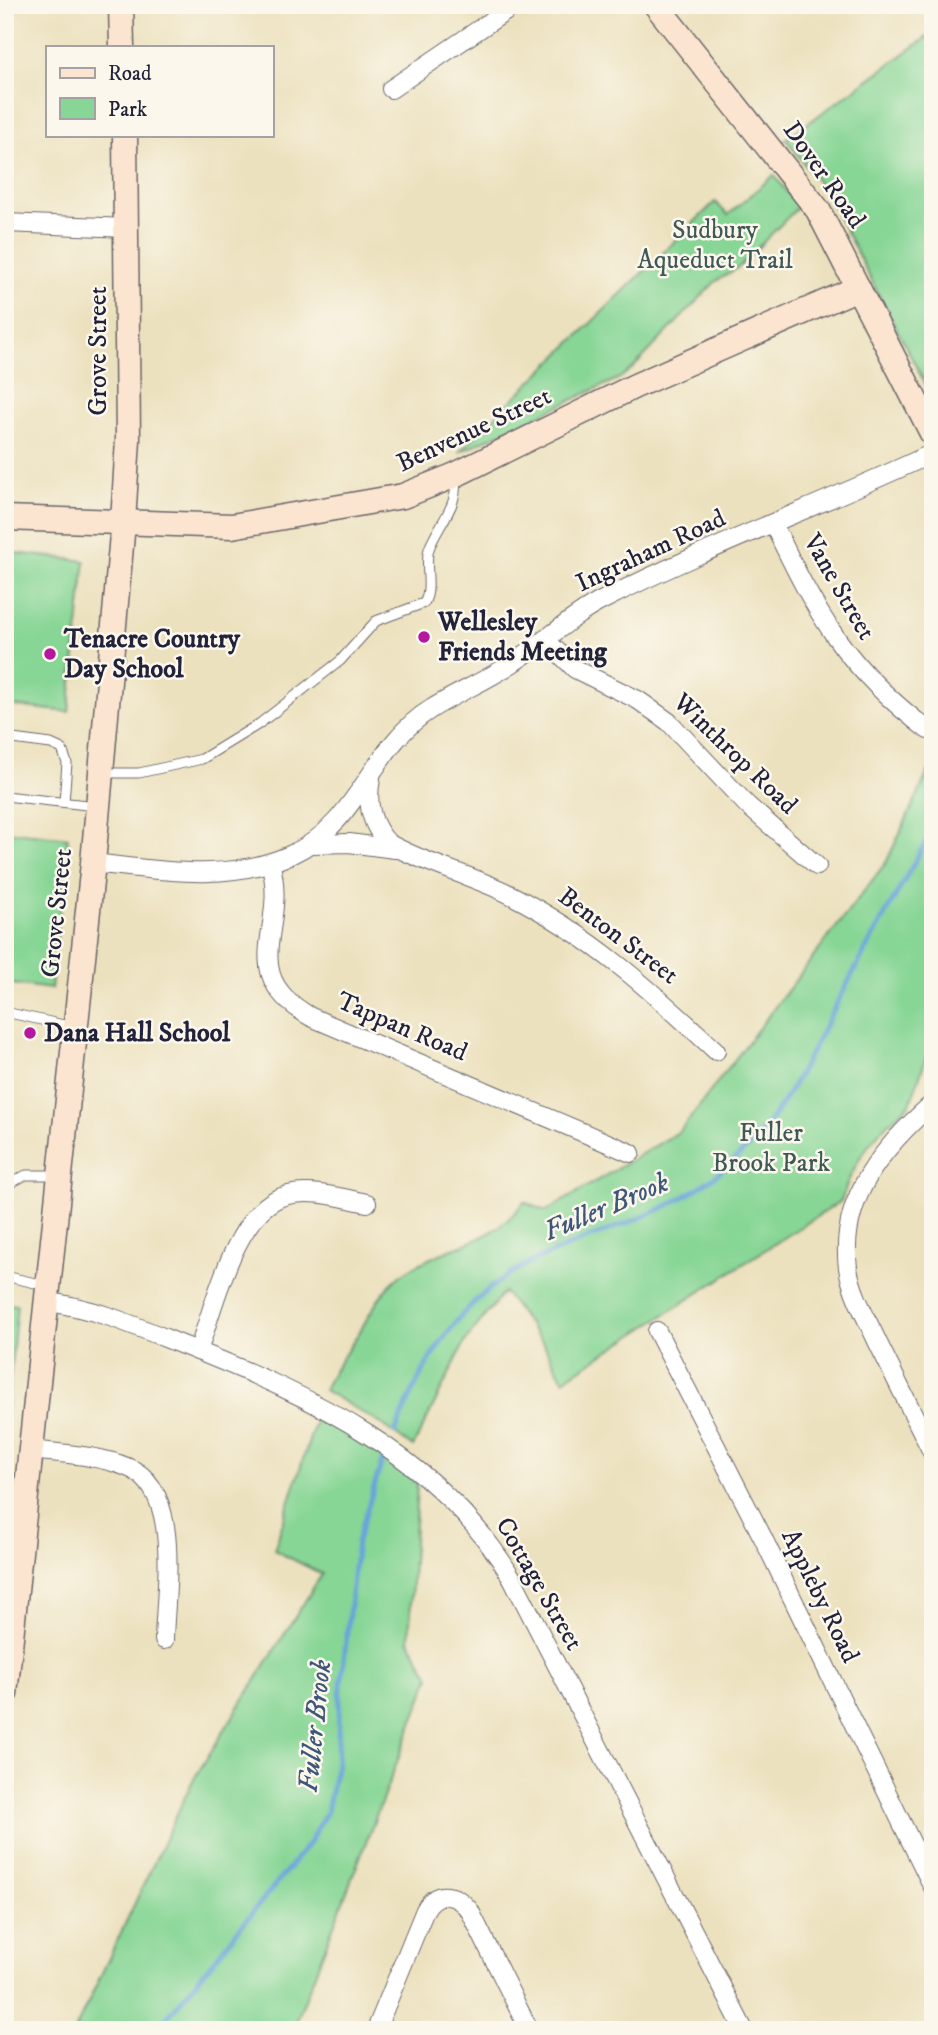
<svg xmlns="http://www.w3.org/2000/svg" width="938" height="2035" viewBox="0 0 938 2035" font-family="'IM FELL DW Pica',serif">
<style>
.green{fill:#87d695;stroke:#547c68;stroke-width:2}
.lines{fill:none;stroke-linecap:round;stroke-linejoin:round}
.stream{stroke:#68a4d8;stroke-width:5}
.lane-casing{stroke:#696569;stroke-width:11}
.street-casing{stroke:#696569;stroke-width:20}
.secondary-casing{stroke:#696569;stroke-width:27}
.lane{stroke:#fff;stroke-width:9}
.street{stroke:#fff;stroke-width:18}
.secondary{stroke:#fce5d0;stroke-width:24}
.poi-dot{fill:#b5179e;stroke:#fbf7ec;stroke-width:2.5}
.labels{text-anchor:middle;dominant-baseline:central;stroke-width:5;stroke-linejoin:round;paint-order:stroke}
.street-label{font-size:26px;fill:#22223b;stroke:#fbf7ec}
.park-label{font-size:26px;fill:#405856;stroke:#fbf7ec}
.poi-label{font-size:26px;font-weight:bold;fill:#22223b;stroke:#fbf7ec;text-anchor:start}
.water-label{font-size:28px;font-style:italic;fill:#3e567a;stroke:#fbf7ec}
</style>
<rect width="100%" height="100%" fill="#fbf7ec"/>
<filter id="ink" filterUnits="userSpaceOnUse"><feTurbulence type="fractalNoise" baseFrequency=".0143" numOctaves="2"/><feDisplacementMap in="SourceGraphic" scale="14" xChannelSelector="R" yChannelSelector="G"/><feConvolveMatrix kernelMatrix="1 2 1 2 8 2 1 2 1" color-interpolation-filters="sRGB"/></filter>
<filter id="wash" filterUnits="userSpaceOnUse"><feTurbulence type="fractalNoise" baseFrequency=".00686" numOctaves="4" result="noise"/><feDisplacementMap in="SourceGraphic" scale="28" xChannelSelector="R" yChannelSelector="G"/><feGaussianBlur stdDeviation="1.57" result="paint"/><feColorMatrix in="noise" values="0 0 0 0 0 0 0 0 0 0 0 0 0 0 0 0 0 1.4 0 .05"/><feComposite in="paint" operator="in"/></filter>
<g filter="url(#wash)">
<rect width="100%" height="100%" fill="#ece1be"/>
<!-- green -->
<g class="green">
<path d="M 933,33 L 933,399 L 827,195 L 786,139 Z"/>
<path d="M 774,175 L 798,207 L 739,267 L 715,282 L 633,368 L 620,378 L 459,452 L 715,202 L 728,215 Z"/>
<path d="M 5,552 L 85,561 L 69,712 L 5,705 Z"/>
<path d="M 933,762 L 933,1038 L 910,1104 L 881,1130 L 862,1154 L 849,1179 L 841,1201 L 563,1380 L 543,1343 L 504,1292 L 466,1340 L 413,1447 L 383,1425 L 324,1390 C 333,1369 348,1351 360,1331 C 374,1307 385,1283 410,1269 C 454,1242 489,1247 524,1202 L 546,1211 L 680,1131 L 887,861 Z"/>
<path d="M 5,831 L 68,838 L 51,989 L 5,983 Z"/>
<path d="M 5,1304 L 17,1305 L 5,1430 Z"/>
<path d="M 317,1416 L 360,1440 L 417,1484 L 409,1640 L 430,1677 L 293,2030 L 75,2030 L 192,1782 L 322,1574 L 274,1550 Z"/>
</g>
<g class="lines">
<!-- stream -->
<g class="stream">
<path d="M 395,1433 C 422,1362 462,1294 534,1261 C 614,1223 676,1217 743,1152 C 785,1111 808,1056 836,1005 C 867,946 900,888 933,829"/>
<path d="M 157,2030 L 309,1843 L 327,1811 L 337,1763 L 340,1695 L 357,1542 L 383,1458"/>
</g>
</g>
</g>
<g filter="url(#ink)">
<g class="lines">
<defs>
<g id="lane">
<path d="M 5,738 L 51,744 L 62,749 L 67,763 L 64,802"/>
<path d="M 101,773 L 139,773 L 202,759 L 259,724 L 340,661 L 376,621 L 424,603 C 433,588 424,566 429,549 C 437,526 462,502 454,477"/>
<path d="M 5,796 L 96,806"/>
<path d="M 5,1012 L 73,1027"/>
<path d="M 5,1186 L 26,1175 L 58,1175"/>
<path d="M 5,1276 L 48,1286"/>
</g>
<g id="street">
<path d="M 391,89 L 515,5"/>
<path d="M 5,223 L 127,228"/>
<path d="M 773,523 C 816,614 846,668 928,730"/>
<path d="M 545,639 L 575,669 L 638,700 L 669,722 L 747,805 L 817,866"/>
<path d="M 371,779 C 366,804 371,825 388,843 C 427,865 472,875 511,895 C 590,935 652,991 716,1051"/>
<path d="M 312,844 L 349,843 L 395,849"/>
<path d="M 93,863 C 159,870 226,883 290,855 C 360,824 370,747 431,709 C 458,692 488,680 514,662 C 545,642 571,616 605,599 C 711,545 825,504 933,453"/>
<path d="M 270,863 C 290,927 233,973 311,1017 L 631,1153"/>
<path d="M 933,1103 C 884,1146 839,1198 848,1268 C 852,1294 867,1319 878,1343 C 896,1380 915,1417 933,1454"/>
<path d="M 48,1302 C 96,1308 140,1328 185,1346 C 312,1396 439,1456 512,1578 L 744,2030"/>
<path d="M 657,1331 L 763,1538 L 933,1887"/>
<path d="M 198,1351 C 214,1307 236,1206 288,1195 C 313,1189 342,1198 367,1203"/>
<path d="M 32,1450 C 63,1454 97,1455 127,1467 C 183,1488 165,1592 164,1640"/>
<path d="M 376,2030 L 425,1910 C 437,1888 457,1894 470,1911 L 529,2030"/>
</g>
<g id="secondary">
<path d="M 121,5 L 122,47"/>
<path d="M 656,5 L 818,210 L 933,435"/>
<path d="M 5,518 L 232,526 L 403,496 L 453,476 L 635,386 L 858,288"/>
<path d="M 5,1694 L 93,863 L 123,523 L 128,439 L 125,135"/>
</g>
</defs>
<!-- lane casing -->
<use href="#lane" class="lane-casing"/>
<!-- street casing -->
<use href="#street" class="street-casing"/>
<!-- secondary casing -->
<use href="#secondary" class="secondary-casing"/>
<!-- lane -->
<use href="#lane" class="lane"/>
<!-- street -->
<use href="#street" class="street"/>
<!-- secondary -->
<use href="#secondary" class="secondary"/>
</g>
</g>
<!-- markers -->
<g class="poi-dot">
<circle cx="424" cy="637" r="7"/>
<circle cx="50" cy="654" r="7"/>
<circle cx="30" cy="1033" r="7"/>
</g>
<g class="labels">
<!-- street labels -->
<g class="street-label">
<text transform="translate(824 175) rotate(55)">Dover Road</text>
<text transform="translate(98 351) rotate(-90)">Grove Street</text>
<text transform="translate(474 430) rotate(-25)">Benvenue Street</text>
<text transform="translate(651 551) rotate(-25)">Ingraham Road</text>
<text transform="translate(839 587) rotate(60)">Vane Street</text>
<text transform="translate(735 754) rotate(44)">Winthrop Road</text>
<text transform="translate(57 913) rotate(-84)">Grove Street</text>
<text transform="translate(618 936) rotate(37)">Benton Street</text>
<text transform="translate(402 1027) rotate(23)">Tappan Road</text>
<text transform="translate(539 1584) rotate(60)">Cottage Street</text>
<text transform="translate(820 1596) rotate(64)">Appleby Road</text>
</g>
<!-- park labels -->
<g class="park-label">
<text x="715" y="230">Sudbury<tspan x="715" dy="30">Aqueduct Trail</tspan></text>
<text x="771" y="1133">Fuller<tspan x="771" dy="30">Brook Park</tspan></text>
</g>
<!-- poi labels -->
<g class="poi-label">
<text x="438" y="622">Wellesley<tspan x="438" dy="30">Friends Meeting</tspan></text>
<text x="64" y="639">Tenacre Country<tspan x="64" dy="30">Day School</tspan></text>
<text x="44" y="1033">Dana Hall School</text>
</g>
<!-- water labels -->
<g class="water-label">
<text transform="translate(606 1207) rotate(-23)">Fuller Brook</text>
<text transform="translate(315 1726) rotate(-84)">Fuller Brook</text>
</g>
</g>
<!-- margin -->
<rect width="938" height="2035" fill="none" stroke="#fbf7ec" stroke-width="28"/>
<!-- legend -->
<rect x="46" y="46" width="228" height="91" fill="#fbf7ec" stroke="#a4a2a5" stroke-width="2"/>
<rect x="60" y="68" width="35" height="10" fill="#fce5d0" stroke="#a4a2a5" stroke-width="2"/>
<text x="108" y="80" font-size="21" fill="#22223b">Road</text>
<rect x="60" y="98" width="35" height="21" fill="#87d695" stroke="#a4a2a5" stroke-width="2"/>
<text x="108" y="116" font-size="21" fill="#22223b">Park</text>
</svg>
